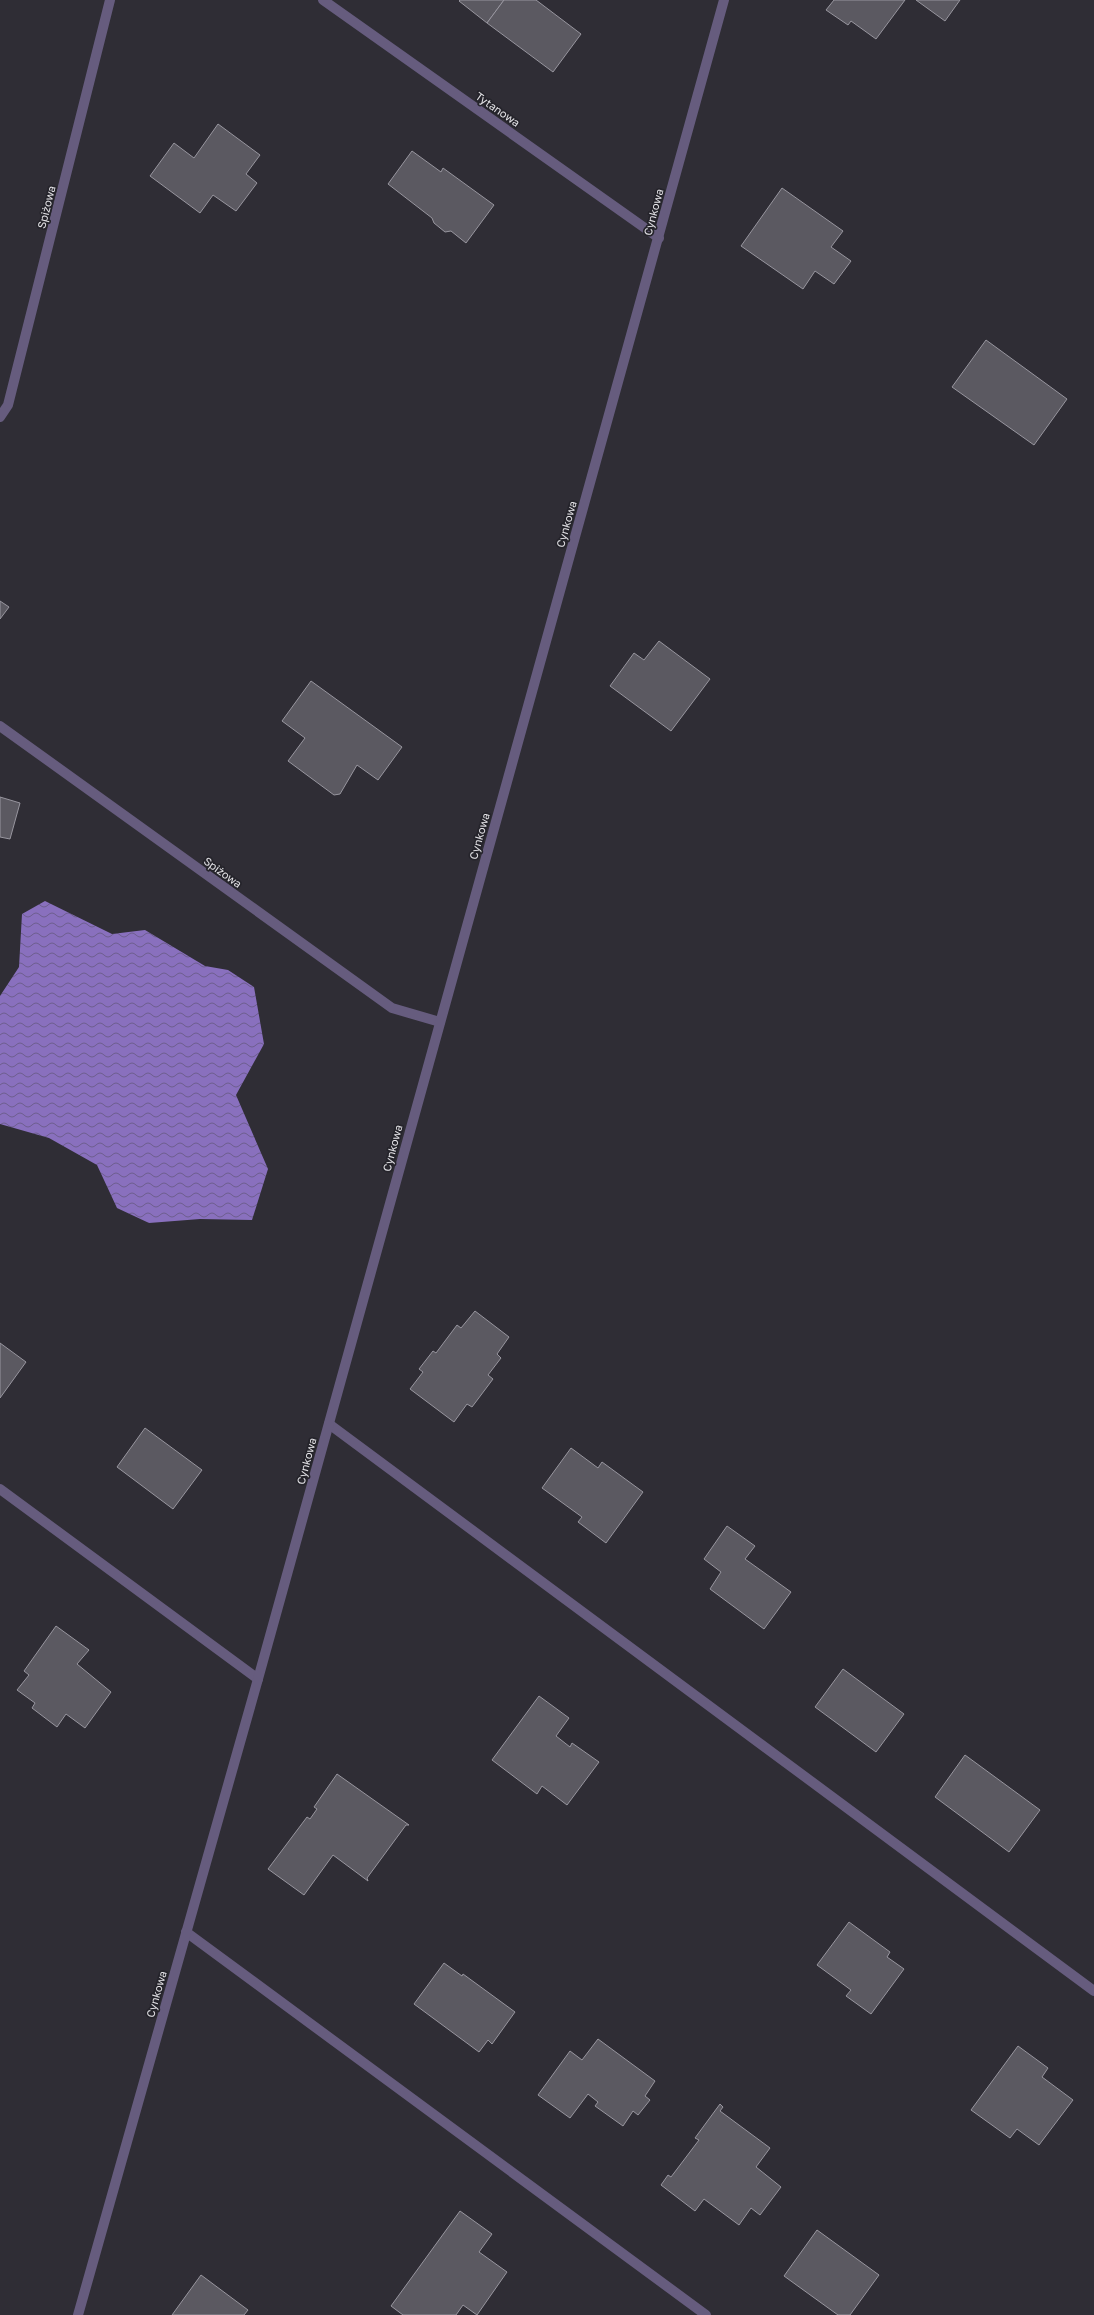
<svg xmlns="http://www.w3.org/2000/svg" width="1094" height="2315" viewBox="0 0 1094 2315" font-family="'Golos Text',sans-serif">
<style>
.water{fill:url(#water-waves)}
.building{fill:#5b5961;stroke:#98969f}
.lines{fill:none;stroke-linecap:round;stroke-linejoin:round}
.service{stroke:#665c7e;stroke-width:10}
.minor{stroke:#665c7e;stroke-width:10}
.labels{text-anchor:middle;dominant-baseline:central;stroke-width:3.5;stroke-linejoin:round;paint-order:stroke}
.street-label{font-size:11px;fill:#e3e2e6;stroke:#25242b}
</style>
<defs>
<pattern id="water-waves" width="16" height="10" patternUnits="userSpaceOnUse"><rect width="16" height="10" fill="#8970be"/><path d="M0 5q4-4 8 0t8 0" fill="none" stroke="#6d5e8e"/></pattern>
</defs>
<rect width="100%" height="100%" fill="#2f2d35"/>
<!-- water -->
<path class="water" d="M 45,901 L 112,934 L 145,930 L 205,966 L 228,970 L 254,987 L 264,1044 L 236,1095 L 268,1169 L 252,1220 L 200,1219 L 149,1223 L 117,1208 L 97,1165 L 49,1138 L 0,1124 L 0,996 L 19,967 L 22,914 Z"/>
<!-- building -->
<g class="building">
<path d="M 460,0 L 504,0 L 487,23 L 459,1 Z"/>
<path d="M 504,0 L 536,0 L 581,34 L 553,72 L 487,23 Z"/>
<path d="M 834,0 L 905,0 L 876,39 L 851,21 L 848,25 L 826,10 Z"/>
<path d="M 916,0 L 960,0 L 945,21 Z"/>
<path d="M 218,124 L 260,155 L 246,174 L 257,183 L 236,211 L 213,195 L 200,213 L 150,176 L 174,143 L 194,158 Z"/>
<path d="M 412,151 L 441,172 L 443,168 L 494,205 L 466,243 L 451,231 L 445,232 L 434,223 L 432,218 L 388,184 Z"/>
<path d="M 782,188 L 843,231 L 831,247 L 851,261 L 834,284 L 815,271 L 803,289 L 741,246 Z"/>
<path d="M 986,340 L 1067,399 L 1034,445 L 952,387 Z"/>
<path d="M 0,601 L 9,607 L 0,619 Z"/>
<path d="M 659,641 L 710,679 L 671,731 L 610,686 L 634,653 L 644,660 Z"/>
<path d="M 311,681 L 402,747 L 378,780 L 357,765 L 340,794 L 334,795 L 288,761 L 305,738 L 282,721 Z"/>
<path d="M 0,797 L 20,803 L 10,839 L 0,837 Z"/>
<path d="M 475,1311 L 509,1337 L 497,1354 L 501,1358 L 488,1375 L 493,1379 L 472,1407 L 467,1404 L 454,1422 L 410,1389 L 423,1372 L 419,1369 L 433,1351 L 436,1353 L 457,1325 L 461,1328 Z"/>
<path d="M 0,1343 L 26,1362 L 0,1398 Z"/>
<path d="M 145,1428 L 202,1470 L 173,1509 L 117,1467 Z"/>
<path d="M 571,1448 L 598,1468 L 602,1462 L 643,1492 L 606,1543 L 578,1522 L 582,1517 L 542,1488 Z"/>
<path d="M 727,1526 L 755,1546 L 745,1559 L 791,1592 L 764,1629 L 710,1589 L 721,1572 L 704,1559 Z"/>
<path d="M 56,1626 L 89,1650 L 77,1664 L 111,1692 L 85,1728 L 66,1714 L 57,1727 L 32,1708 L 35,1703 L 17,1690 L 29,1675 L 24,1671 Z"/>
<path d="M 843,1669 L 904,1714 L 876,1752 L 815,1707 Z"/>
<path d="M 539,1696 L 569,1718 L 556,1736 L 570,1747 L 572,1743 L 599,1762 L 567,1805 L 542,1786 L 537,1794 L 492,1760 Z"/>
<path d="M 965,1755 L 1040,1810 L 1009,1852 L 935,1797 Z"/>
<path d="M 337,1774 L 409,1825 L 406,1825 L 367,1878 L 368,1881 L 333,1855 L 304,1895 L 268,1869 L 307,1817 L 310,1819 L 317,1809 L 314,1807 Z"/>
<path d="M 849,1922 L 890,1952 L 887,1957 L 904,1969 L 871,2014 L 846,1996 L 851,1990 L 817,1965 Z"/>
<path d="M 444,1963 L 462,1976 L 463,1974 L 515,2012 L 492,2044 L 488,2040 L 479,2052 L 414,2004 Z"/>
<path d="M 598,2039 L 655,2081 L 645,2096 L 650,2100 L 638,2115 L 633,2111 L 623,2126 L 595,2106 L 598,2102 L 588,2094 L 570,2118 L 538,2095 L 570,2051 L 582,2060 Z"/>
<path d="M 1018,2046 L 1048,2068 L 1042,2077 L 1073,2100 L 1039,2145 L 1017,2129 L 1010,2138 L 971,2110 Z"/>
<path d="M 720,2104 L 723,2107 L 720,2111 L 770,2148 L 756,2167 L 781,2187 L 760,2215 L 751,2208 L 739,2225 L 704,2199 L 695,2211 L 661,2185 L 668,2175 L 671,2177 L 699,2140 L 695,2138 Z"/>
<path d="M 460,2211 L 492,2234 L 479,2252 L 507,2272 L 477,2315 L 463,2305 L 456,2315 L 403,2315 L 391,2306 Z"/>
<path d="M 817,2230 L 879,2275 L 850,2315 L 838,2315 L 784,2276 Z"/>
<path d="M 201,2275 L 248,2310 L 244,2315 L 172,2315 Z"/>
</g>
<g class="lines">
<!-- service -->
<g class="service">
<path d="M 0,417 L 8,405 L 110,0"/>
<path d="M 0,726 L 392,1008 L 440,1022"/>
<path d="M 329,1424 L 1094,1991"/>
<path d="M 0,1489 L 258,1679"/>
<path d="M 186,1932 L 706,2315"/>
</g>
<!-- minor -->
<g class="minor">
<path d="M 323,0 L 659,238"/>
<path d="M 78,2315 L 258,1679 L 724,0"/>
</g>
</g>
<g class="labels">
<!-- street labels -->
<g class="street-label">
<text transform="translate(498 109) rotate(35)">Tytanowa</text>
<text transform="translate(46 207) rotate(-76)">Spiżowa</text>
<text transform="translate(653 212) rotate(-75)">Cynkowa</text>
<text transform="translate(566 524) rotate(-74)">Cynkowa</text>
<text transform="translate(479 836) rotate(-74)">Cynkowa</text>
<text transform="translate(223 872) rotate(36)">Spiżowa</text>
<text transform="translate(392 1148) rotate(-75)">Cynkowa</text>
<text transform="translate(306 1461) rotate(-75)">Cynkowa</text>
<text transform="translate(156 1994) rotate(-74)">Cynkowa</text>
</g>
</g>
</svg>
